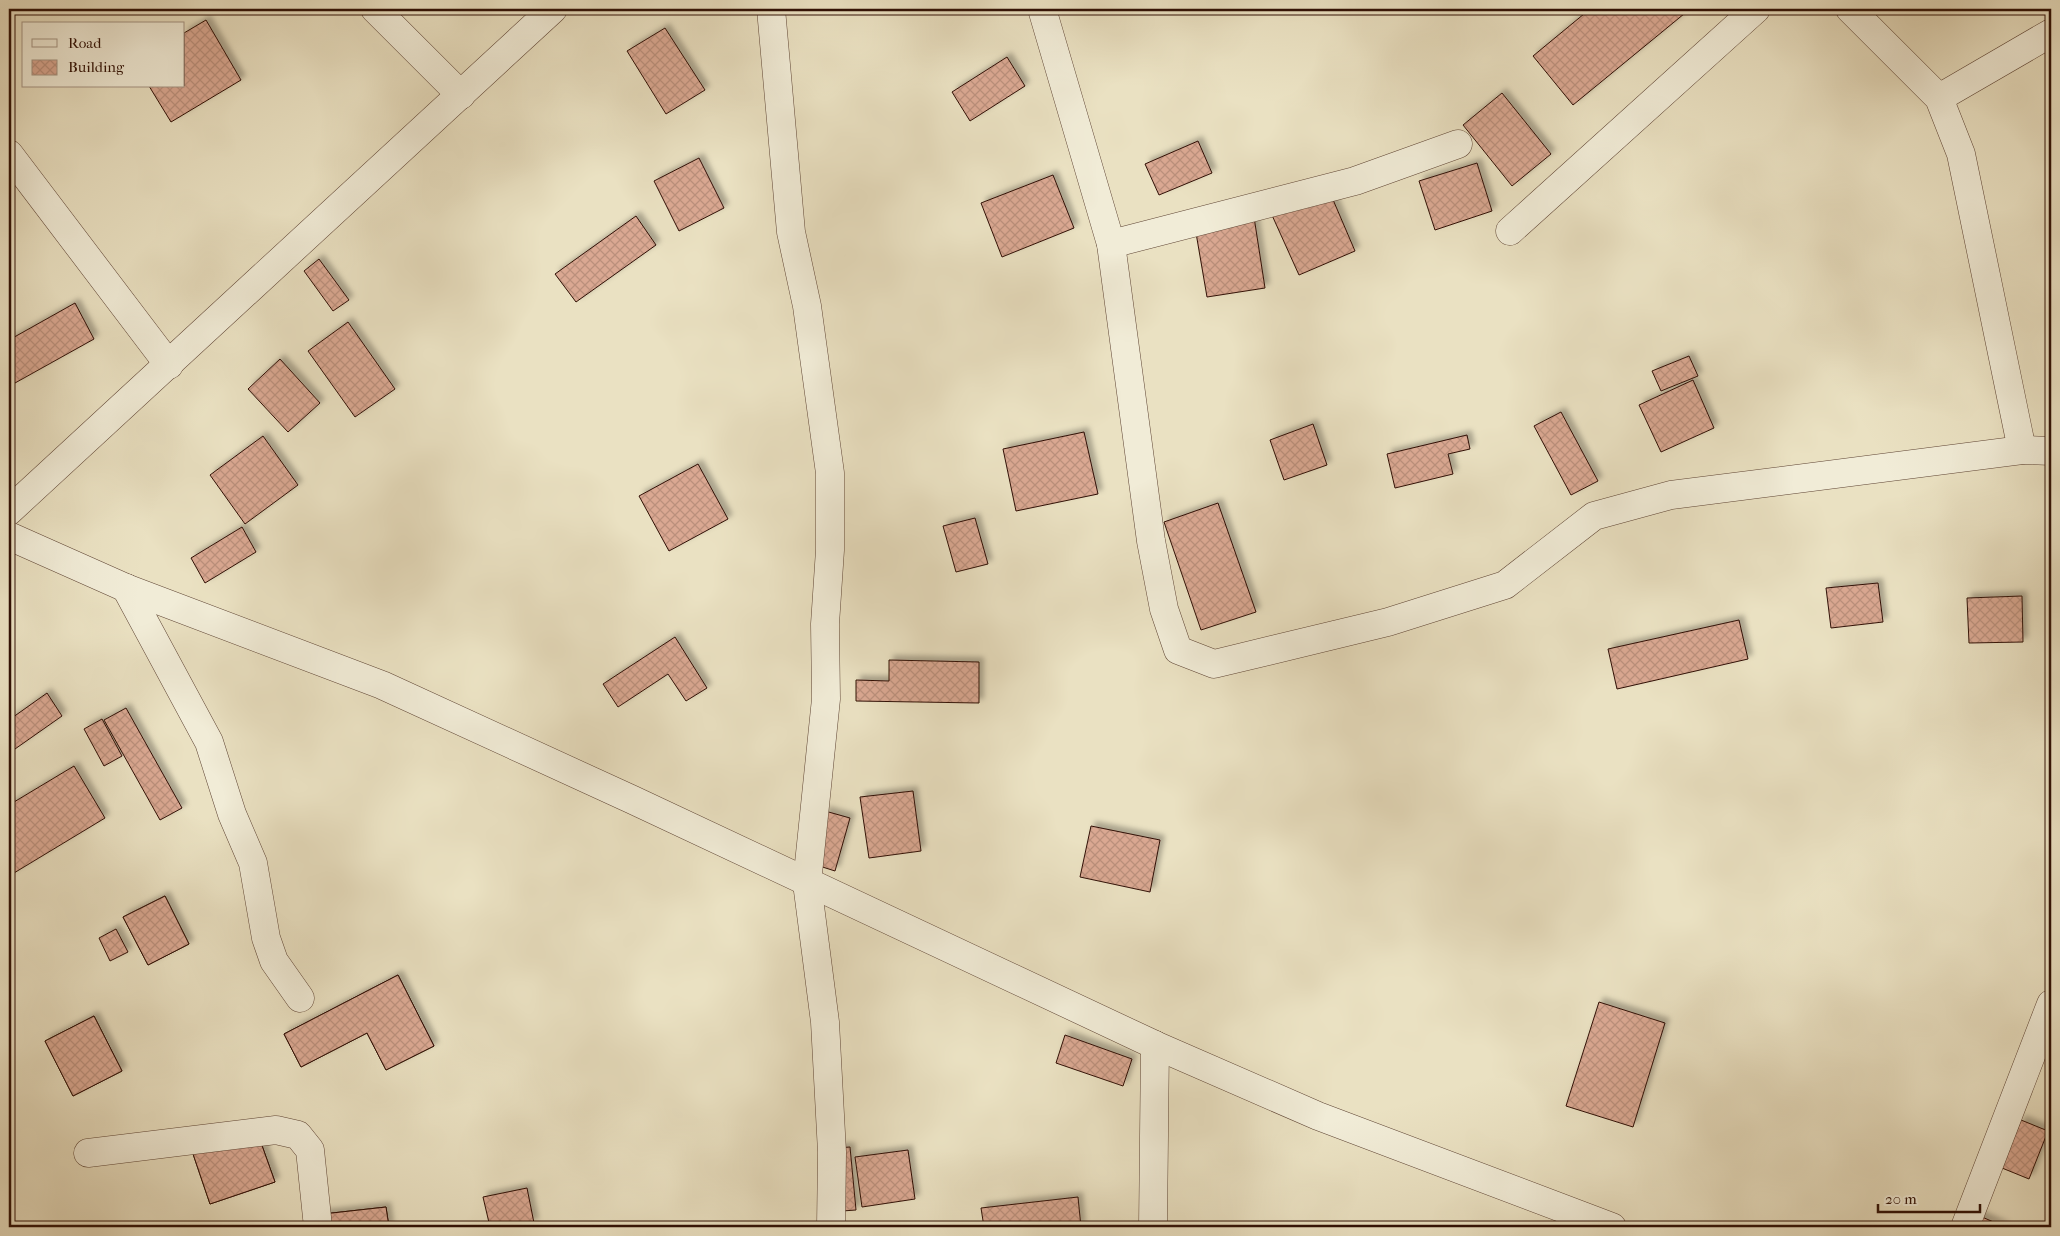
<svg xmlns="http://www.w3.org/2000/svg" width="2060" height="1236" viewBox="0 0 2060 1236" font-family="'IM FELL French Canon',serif">
<style>
.building{fill:url(#building-cross-hatch);stroke:#301005;filter:url(#shadow)}
.lines{fill:none;stroke-linecap:round;stroke-linejoin:round}
.street-casing{stroke:#5e4434;stroke-width:29}
.street{stroke:#f1ecd7;stroke-width:28}
</style>
<defs>
<pattern id="building-cross-hatch" width="8" height="8" patternUnits="userSpaceOnUse" patternTransform="scale(1.25)"><rect width="8" height="8" fill="#daa892"/><path d="M0 0l8 8M0 8l8-8" fill="none" stroke="#bb907c"/></pattern>
<filter id="shadow"><feDropShadow dx="4.5" dy="-4.5" stdDeviation="2.5" flood-color="#0004"/></filter>
</defs>
<rect width="100%" height="100%" fill="#eae1c2"/>
<filter id="stains"><feTurbulence type="fractalNoise" baseFrequency=".004" numOctaves="4"/><feColorMatrix values="0 0 0 0 .2 0 0 0 0 .09 0 0 0 0 .02 0 0 0 .5 -.17"/></filter>
<radialGradient id="worn" r=".72"><stop offset=".6" stop-color="#630" stop-opacity="0"/><stop offset="1" stop-color="#630" stop-opacity=".3"/></radialGradient>
<!-- building -->
<g class="building">
<path d="M 916,9 L 929,9 L 919,14 Z"/>
<path d="M 1590,9 L 1690,9 L 1573,105 L 1533,56 Z"/>
<path d="M 206,20 L 241,80 L 171,122 L 149,86 L 184,86 L 184,33 Z"/>
<path d="M 665,28 L 705,90 L 666,114 L 627,51 Z"/>
<path d="M 1007,57 L 1025,86 L 970,121 L 952,92 Z"/>
<path d="M 1502,93 L 1551,154 L 1512,186 L 1463,125 Z"/>
<path d="M 1198,141 L 1212,173 L 1159,195 L 1145,164 Z"/>
<path d="M 699,158 L 724,208 L 679,231 L 654,181 Z"/>
<path d="M 1477,163 L 1492,211 L 1435,230 L 1419,181 Z"/>
<path d="M 1053,175 L 1074,228 L 1002,257 L 981,203 Z"/>
<path d="M 1328,188 L 1355,251 L 1299,275 L 1271,213 Z"/>
<path d="M 636,216 L 656,245 L 576,302 L 555,274 Z"/>
<path d="M 1254,217 L 1265,288 L 1207,297 L 1195,227 Z"/>
<path d="M 319,259 L 349,300 L 333,311 L 304,271 Z"/>
<path d="M 75,303 L 94,339 L 15,383 L 9,371 L 9,340 Z"/>
<path d="M 348,322 L 395,389 L 355,417 L 308,351 Z"/>
<path d="M 1689,356 L 1698,376 L 1661,391 L 1652,371 Z"/>
<path d="M 280,359 L 320,403 L 288,432 L 248,389 Z"/>
<path d="M 1693,380 L 1714,428 L 1661,452 L 1639,405 Z"/>
<path d="M 1561,412 L 1598,481 L 1571,495 L 1534,426 Z"/>
<path d="M 1313,424 L 1327,465 L 1284,480 L 1270,440 Z"/>
<path d="M 1084,432 L 1098,494 L 1016,511 L 1003,449 Z"/>
<path d="M 1467,435 L 1470,449 L 1448,454 L 1453,474 L 1395,488 L 1387,454 Z"/>
<path d="M 263,436 L 298,485 L 245,524 L 210,475 Z"/>
<path d="M 698,464 L 728,519 L 669,551 L 639,496 Z"/>
<path d="M 1218,503 L 1256,612 L 1201,630 L 1164,522 Z"/>
<path d="M 975,518 L 988,564 L 956,572 L 943,526 Z"/>
<path d="M 242,527 L 256,552 L 205,583 L 191,558 Z"/>
<path d="M 1878,583 L 1883,622 L 1831,628 L 1826,588 Z"/>
<path d="M 2022,596 L 2023,642 L 1969,643 L 1967,598 Z"/>
<path d="M 1739,620 L 1748,659 L 1617,689 L 1608,649 Z"/>
<path d="M 675,637 L 707,688 L 686,701 L 668,674 L 618,707 L 603,684 Z"/>
<path d="M 889,660 L 979,662 L 979,703 L 856,701 L 856,680 L 889,681 Z"/>
<path d="M 47,693 L 62,716 L 15,749 L 9,740 L 9,720 Z"/>
<path d="M 126,708 L 182,808 L 160,820 L 104,720 Z"/>
<path d="M 102,719 L 122,756 L 104,766 L 84,729 Z"/>
<path d="M 74,766 L 105,818 L 9,876 L 9,805 Z"/>
<path d="M 913,791 L 921,851 L 869,858 L 860,797 Z"/>
<path d="M 825,811 L 850,818 L 835,871 L 810,863 Z"/>
<path d="M 1091,826 L 1160,840 L 1150,892 L 1080,877 Z"/>
<path d="M 165,896 L 189,944 L 148,965 L 123,917 Z"/>
<path d="M 165,896 L 189,944 L 148,965 L 123,917 Z"/>
<path d="M 116,929 L 128,952 L 110,961 L 99,938 Z"/>
<path d="M 398,975 L 434,1046 L 386,1070 L 367,1033 L 301,1067 L 284,1034 Z"/>
<path d="M 398,975 L 434,1046 L 386,1070 L 367,1033 L 301,1067 L 284,1034 Z"/>
<path d="M 1599,1002 L 1665,1023 L 1633,1127 L 1566,1106 Z"/>
<path d="M 94,1016 L 122,1071 L 73,1096 L 45,1041 Z"/>
<path d="M 94,1016 L 122,1071 L 73,1096 L 45,1041 Z"/>
<path d="M 1065,1035 L 1132,1059 L 1123,1086 L 1056,1063 Z"/>
<path d="M 2021,1120 L 2048,1131 L 2029,1179 L 2002,1168 Z"/>
<path d="M 255,1126 L 275,1182 L 210,1204 L 191,1148 Z"/>
<path d="M 255,1126 L 275,1182 L 210,1204 L 191,1148 Z"/>
<path d="M 850,1147 L 856,1210 L 828,1212 L 823,1149 Z"/>
<path d="M 908,1150 L 915,1199 L 862,1207 L 855,1157 Z"/>
<path d="M 527,1188 L 534,1223 L 512,1227 L 490,1227 L 483,1197 Z"/>
<path d="M 1078,1197 L 1081,1227 L 984,1227 L 981,1208 Z"/>
<path d="M 386,1207 L 389,1227 L 306,1227 L 305,1216 Z"/>
<path d="M 386,1207 L 389,1227 L 306,1227 L 305,1216 Z"/>
<path d="M 1966,1210 L 2005,1227 L 1958,1227 Z"/>
</g>
<g class="lines">
<defs>
<g id="street">
<path d="M 375,9 L 461,95"/>
<path d="M 771,9 L 791,232 L 807,306 L 830,473 L 830,550 L 825,624 L 826,699 L 807,883 L 825,1022 L 832,1152 L 831,1227"/>
<path d="M 1042,9 L 1111,244 L 1151,541 L 1164,609 L 1178,650 L 1214,664 L 1388,622 L 1505,585 L 1594,516 L 1671,495 L 2022,450 L 2051,451"/>
<path d="M 1850,9 L 1939,98 L 1961,154 L 2022,450"/>
<path d="M 1939,98 L 2051,33"/>
<path d="M 9,154 L 169,365"/>
<path d="M 1510,231 L 1756,9"/>
<path d="M 1111,244 L 1355,181 L 1458,144"/>
<path d="M 9,511 L 553,9"/>
<path d="M 9,536 L 126,588 L 382,685 L 633,800 L 1155,1045 L 1318,1116 L 1612,1227"/>
<path d="M 126,588 L 209,742 L 232,814 L 253,863 L 266,938 L 274,961 L 300,998"/>
<path d="M 88,1153 L 276,1130 L 298,1135 L 310,1150 L 318,1227"/>
<path d="M 1153,1227 L 1155,1045"/>
<path d="M 1965,1227 L 2051,1004"/>
</g>
</defs>
<!-- street casing -->
<use href="#street" class="street-casing"/>
<!-- street -->
<use href="#street" class="street"/>
</g>
<!-- margin -->
<rect width="2060" height="1236" fill="none" stroke="#eae1c2" stroke-width="30"/>
<rect x="10" y="10" width="2040" height="1216" fill="none" stroke="#301005" stroke-width="2.5"/>
<rect x="15" y="15" width="2030" height="1206" fill="none" stroke="#301005"/>
<!-- legend -->
<rect x="22" y="22" width="162" height="65" fill="#f1ecd7" stroke="#a49483"/>
<rect x="32" y="39" width="25" height="8" fill="#f1ecd7" stroke="#a49483"/>
<text x="68" y="48" font-size="15" fill="#301005">Road</text>
<rect x="32" y="60" width="25" height="15" fill="url(#building-cross-hatch)" stroke="#a49483"/>
<text x="68" y="72" font-size="15" fill="#301005">Building</text>
<!-- scale -->
<path d="M1878 1204v8h102v-8" fill="none" stroke="#301005" stroke-width="2.5"/>
<text x="1885" y="1204" font-size="15" fill="#301005" stroke="#f1ecd7" stroke-width="4" paint-order="stroke">20 m</text>
<rect width="100%" height="100%" filter="url(#stains)"/>
<rect width="100%" height="100%" fill="url(#worn)"/>
</svg>
